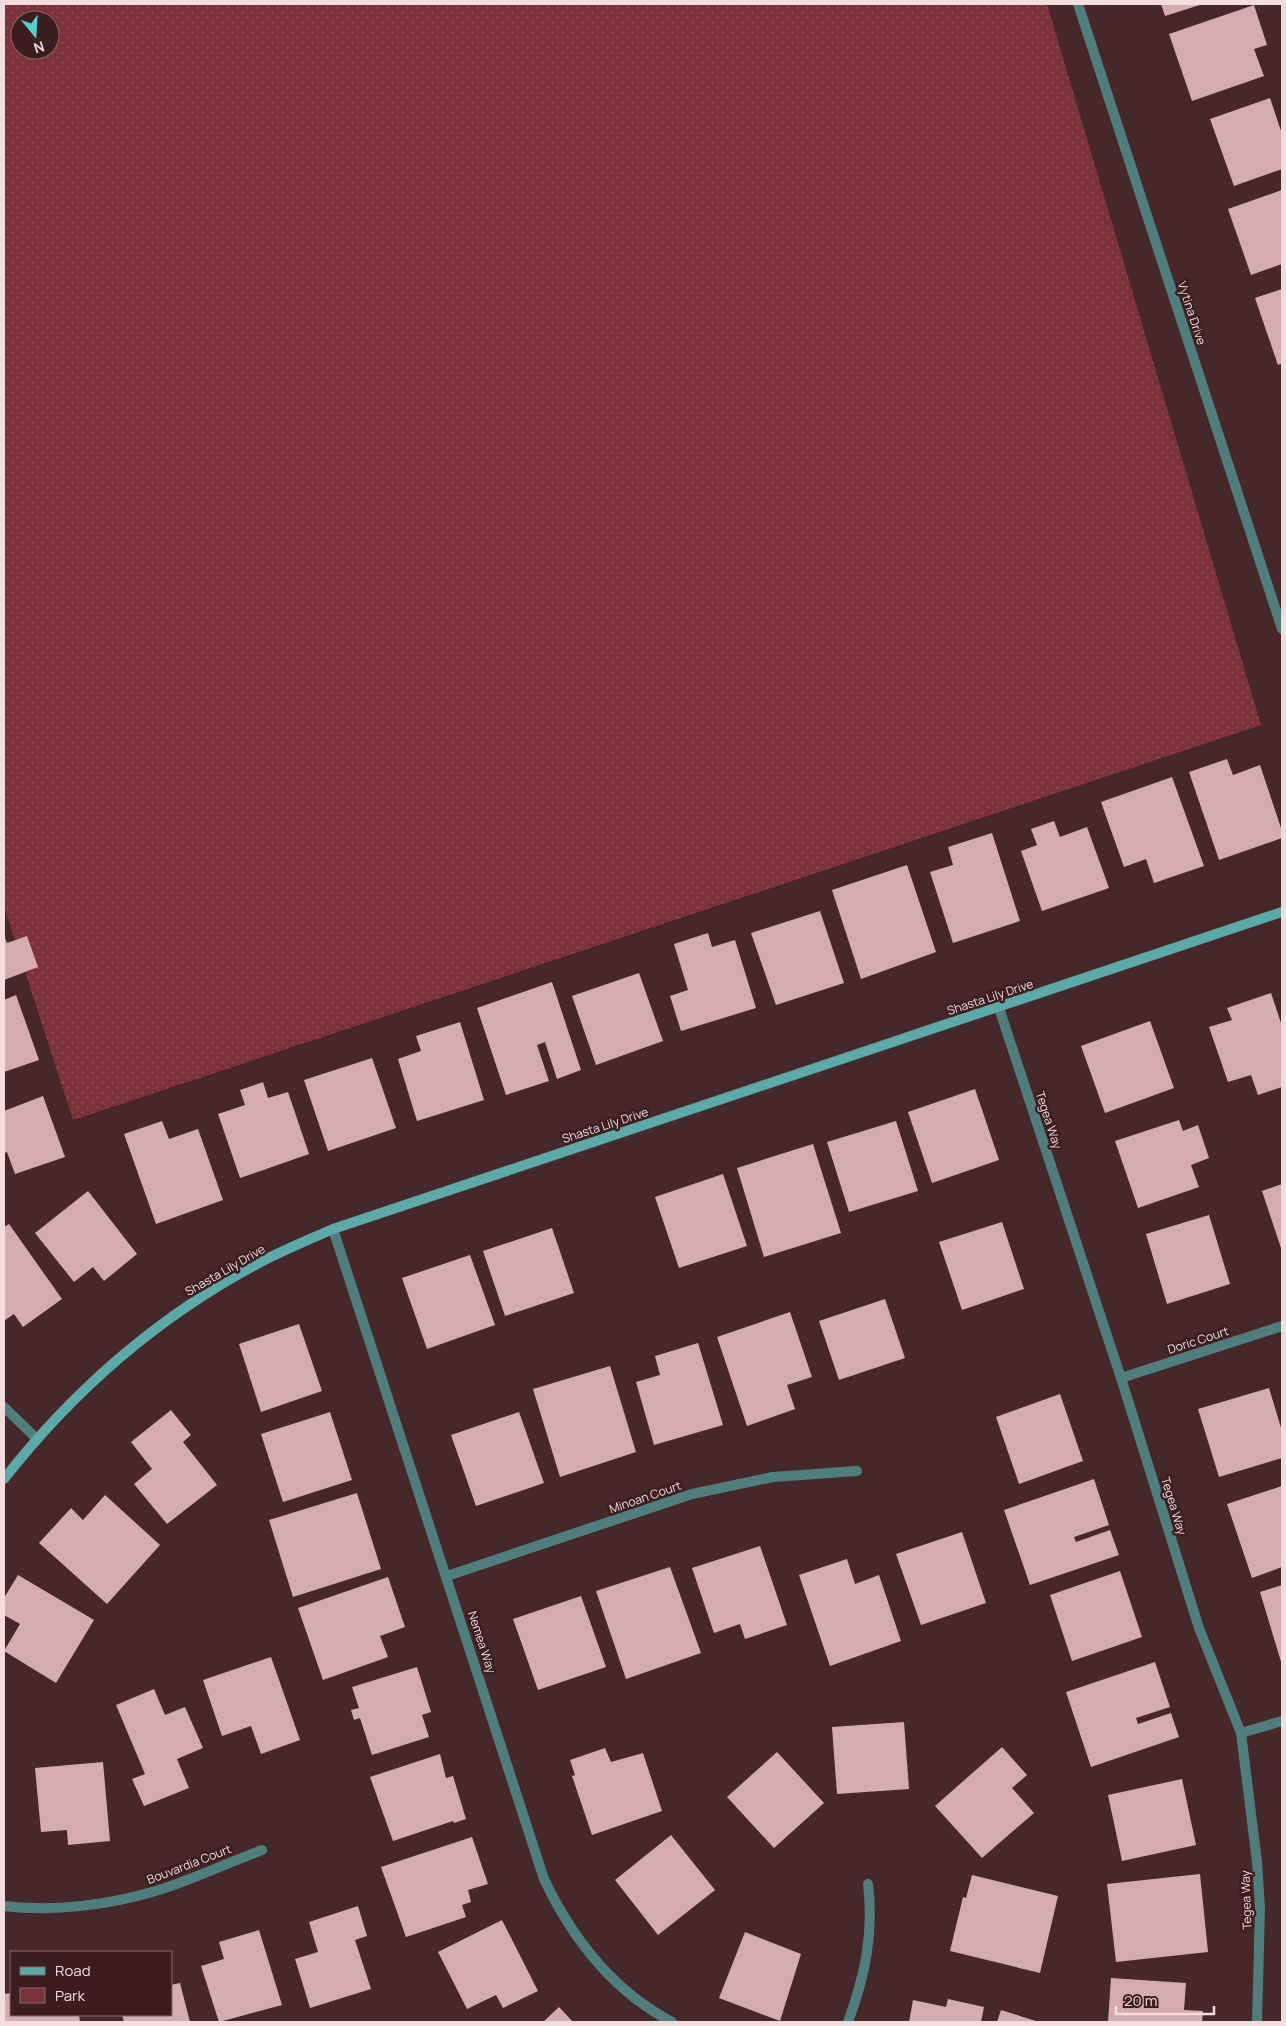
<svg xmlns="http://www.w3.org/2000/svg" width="1286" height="2026" viewBox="0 0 1286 2026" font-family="Manrope,sans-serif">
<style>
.green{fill:url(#green-dots);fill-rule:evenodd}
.building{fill:#d5acae}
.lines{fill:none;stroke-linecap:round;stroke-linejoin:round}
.street{stroke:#507e7f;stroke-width:10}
.secondary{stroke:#5ca9ab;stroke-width:10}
.labels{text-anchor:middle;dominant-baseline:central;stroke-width:5;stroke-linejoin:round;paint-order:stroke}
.street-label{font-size:12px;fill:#f2dcdd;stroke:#3c1e20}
</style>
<defs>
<pattern id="green-dots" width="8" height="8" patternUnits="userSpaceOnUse" patternTransform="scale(1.25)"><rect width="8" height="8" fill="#7d313a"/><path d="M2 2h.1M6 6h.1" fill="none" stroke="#904e56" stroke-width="1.8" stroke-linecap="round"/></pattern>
</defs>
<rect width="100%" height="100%" fill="#47282a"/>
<!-- green -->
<path class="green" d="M 4,4 L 1047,4 L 1261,725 L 73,1120 L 4,906 ZM 20,20 L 50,20 L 50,50 L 20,50 Z"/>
<!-- building -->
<g class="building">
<path d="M 1161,4 L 1203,4 L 1165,16 Z"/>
<path d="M 1254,5 L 1267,45 L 1254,49 L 1264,76 L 1192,101 L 1169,34 Z"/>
<path d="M 1270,98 L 1282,134 L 1282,169 L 1234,186 L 1210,119 Z"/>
<path d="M 1282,190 L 1282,264 L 1251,275 L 1228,209 Z"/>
<path d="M 1282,289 L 1282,363 L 1278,365 L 1255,298 Z"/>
<path d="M 1227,759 L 1233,775 L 1260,765 L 1282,831 L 1282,838 L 1219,860 L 1189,772 Z"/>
<path d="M 1172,777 L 1204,866 L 1154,883 L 1146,859 L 1124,867 L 1101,802 Z"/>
<path d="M 1054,821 L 1060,837 L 1087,827 L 1109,888 L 1042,911 L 1021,851 L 1037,845 L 1031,829 Z"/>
<path d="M 992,833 L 1020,921 L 953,943 L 930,872 L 953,865 L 948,847 Z"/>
<path d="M 907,865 L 936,952 L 861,979 L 832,890 Z"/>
<path d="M 820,911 L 844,983 L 776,1005 L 751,933 Z"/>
<path d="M 708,933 L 712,947 L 735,940 L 756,1008 L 681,1031 L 670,996 L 688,990 L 674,944 Z"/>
<path d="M 4,935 L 7,943 L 27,936 L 38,967 L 4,980 Z"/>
<path d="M 639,973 L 663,1041 L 596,1065 L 572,996 Z"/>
<path d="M 552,982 L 581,1070 L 557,1079 L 545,1042 L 537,1045 L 549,1081 L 506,1095 L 477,1008 Z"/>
<path d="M 1271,993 L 1282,1026 L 1282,1087 L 1258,1095 L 1251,1075 L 1228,1082 L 1209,1027 L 1232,1020 L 1227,1008 Z"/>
<path d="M 16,995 L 39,1060 L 4,1072 L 4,1000 Z"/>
<path d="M 1150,1021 L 1174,1088 L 1105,1113 L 1081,1046 Z"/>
<path d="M 460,1022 L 484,1100 L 417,1121 L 398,1059 L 421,1051 L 416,1036 Z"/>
<path d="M 372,1058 L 396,1128 L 328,1151 L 304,1080 Z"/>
<path d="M 263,1082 L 268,1098 L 288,1092 L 309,1154 L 240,1178 L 218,1114 L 245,1105 L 240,1090 Z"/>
<path d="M 975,1089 L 999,1160 L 932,1183 L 908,1112 Z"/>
<path d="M 43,1096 L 65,1157 L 15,1174 L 7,1152 L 4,1153 L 4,1111 Z"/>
<path d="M 1179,1120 L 1183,1131 L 1198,1125 L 1209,1158 L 1191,1165 L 1199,1187 L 1138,1208 L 1115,1141 Z"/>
<path d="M 162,1121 L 169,1139 L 198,1129 L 223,1200 L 156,1224 L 124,1134 Z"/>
<path d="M 896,1121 L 918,1191 L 849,1212 L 827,1142 Z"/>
<path d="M 813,1144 L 841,1233 L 764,1257 L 737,1168 Z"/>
<path d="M 723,1174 L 747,1246 L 679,1268 L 655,1197 Z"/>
<path d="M 1282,1184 L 1282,1251 L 1262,1191 Z"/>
<path d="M 88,1191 L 137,1254 L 104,1281 L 93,1267 L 74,1282 L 35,1233 Z"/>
<path d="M 1209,1215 L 1230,1284 L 1167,1304 L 1146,1234 Z"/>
<path d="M 1002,1222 L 1024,1289 L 962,1310 L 939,1242 Z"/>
<path d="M 9,1224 L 62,1299 L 23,1327 L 14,1314 L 4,1321 L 4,1227 Z"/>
<path d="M 552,1228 L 574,1293 L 505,1316 L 483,1251 Z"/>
<path d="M 470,1255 L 495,1325 L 427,1349 L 402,1278 Z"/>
<path d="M 885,1299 L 905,1358 L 839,1380 L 819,1321 Z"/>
<path d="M 790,1312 L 812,1377 L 787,1385 L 795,1409 L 747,1426 L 717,1337 Z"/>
<path d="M 299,1324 L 322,1391 L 261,1412 L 239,1344 Z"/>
<path d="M 698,1343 L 723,1425 L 654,1445 L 636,1382 L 660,1375 L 655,1356 Z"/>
<path d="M 610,1366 L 636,1452 L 560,1477 L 533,1389 Z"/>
<path d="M 1269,1388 L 1282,1431 L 1282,1458 L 1219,1477 L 1198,1409 Z"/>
<path d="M 1060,1394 L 1083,1461 L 1019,1484 L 996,1417 Z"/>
<path d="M 171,1410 L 191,1435 L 183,1442 L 217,1485 L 167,1524 L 134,1484 L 152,1469 L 131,1442 Z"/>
<path d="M 330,1412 L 352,1480 L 283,1502 L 261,1434 Z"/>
<path d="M 519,1412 L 544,1483 L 476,1506 L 451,1435 Z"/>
<path d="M 1094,1479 L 1109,1525 L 1074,1537 L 1076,1542 L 1110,1530 L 1119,1555 L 1030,1585 L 1004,1510 Z"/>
<path d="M 1282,1486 L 1282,1567 L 1252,1578 L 1227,1504 Z"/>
<path d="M 357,1493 L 381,1569 L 293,1597 L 269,1520 Z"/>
<path d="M 105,1495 L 160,1545 L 107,1604 L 39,1543 L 71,1508 L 83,1520 Z"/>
<path d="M 962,1532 L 986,1603 L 921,1625 L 896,1554 Z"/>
<path d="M 760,1546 L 787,1625 L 745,1639 L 740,1624 L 714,1633 L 692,1568 Z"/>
<path d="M 847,1559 L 855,1584 L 879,1575 L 901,1641 L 830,1666 L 799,1575 Z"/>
<path d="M 670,1567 L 701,1653 L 626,1679 L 596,1591 Z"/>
<path d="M 1120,1571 L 1142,1637 L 1072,1661 L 1050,1595 Z"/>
<path d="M 18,1575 L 94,1620 L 56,1683 L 4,1651 L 20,1624 L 4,1615 L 4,1598 Z"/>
<path d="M 388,1577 L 405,1627 L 380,1636 L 388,1657 L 323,1680 L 298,1608 Z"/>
<path d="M 1282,1585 L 1282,1665 L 1260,1592 Z"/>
<path d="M 581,1596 L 606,1667 L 538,1690 L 513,1619 Z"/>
<path d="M 271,1657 L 300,1740 L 261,1754 L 251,1726 L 222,1736 L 203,1680 Z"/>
<path d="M 1155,1662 L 1170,1707 L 1136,1718 L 1138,1724 L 1171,1713 L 1179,1737 L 1091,1767 L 1066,1692 Z"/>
<path d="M 417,1667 L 431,1712 L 422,1715 L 429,1737 L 372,1755 L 360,1718 L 354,1720 L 351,1710 L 359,1708 L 352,1687 Z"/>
<path d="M 154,1689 L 165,1715 L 185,1707 L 203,1748 L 177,1759 L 189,1788 L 144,1806 L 132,1779 L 145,1774 L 116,1705 Z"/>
<path d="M 904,1722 L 909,1789 L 837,1794 L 832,1727 Z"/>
<path d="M 1002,1747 L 1027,1775 L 1012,1788 L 1034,1813 L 982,1858 L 935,1806 Z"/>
<path d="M 605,1748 L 611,1762 L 643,1753 L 662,1811 L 592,1835 L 572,1776 L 575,1775 L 570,1760 Z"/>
<path d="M 777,1752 L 824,1803 L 774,1848 L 727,1797 Z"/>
<path d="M 440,1754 L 446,1778 L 453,1776 L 466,1819 L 454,1823 L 453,1821 L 393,1841 L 370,1777 Z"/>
<path d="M 103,1762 L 110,1841 L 68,1845 L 67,1830 L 41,1832 L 35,1768 Z"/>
<path d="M 1182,1779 L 1196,1845 L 1122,1861 L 1108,1795 Z"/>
<path d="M 671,1835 L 715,1890 L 658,1935 L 615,1880 Z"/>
<path d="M 472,1837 L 488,1884 L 468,1890 L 471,1902 L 462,1905 L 466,1917 L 406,1937 L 381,1867 Z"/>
<path d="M 1200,1874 L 1208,1952 L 1116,1962 L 1107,1884 Z"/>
<path d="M 972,1875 L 1058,1896 L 1040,1973 L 950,1951 L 963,1897 L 966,1898 Z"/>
<path d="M 358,1906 L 367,1936 L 355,1940 L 371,1989 L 310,2008 L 295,1959 L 318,1952 L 309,1922 Z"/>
<path d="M 502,1920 L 538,1991 L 503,2008 L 496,1995 L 467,2009 L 438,1952 Z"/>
<path d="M 259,1930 L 282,2005 L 219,2022 L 201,1966 L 224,1959 L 219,1942 Z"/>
<path d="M 745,1932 L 801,1954 L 780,2021 L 719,1998 Z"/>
<path d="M 1111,1978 L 1186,1983 L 1184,2010 L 1203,2011 L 1202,2022 L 1108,2022 Z"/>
<path d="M 180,1983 L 190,2022 L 124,2022 L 122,2015 L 171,2015 L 171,1985 Z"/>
<path d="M 11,1993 L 11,2015 L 79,2015 L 80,2022 L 4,2022 L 4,1994 Z"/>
<path d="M 948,1999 L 984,2007 L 981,2022 L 909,2022 L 913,2000 L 946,2007 Z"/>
<path d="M 559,2007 L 573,2022 L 543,2022 Z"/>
<path d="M 1001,2010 L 1039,2022 L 997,2022 Z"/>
</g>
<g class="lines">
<!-- street -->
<g class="street">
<path d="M 1078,4 L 1282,629"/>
<path d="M 999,1008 L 1121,1378 L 1199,1628 L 1241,1733 L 1257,1862 L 1260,1908 L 1257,2022"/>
<path d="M 333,1229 L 544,1879 C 572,1938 613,1991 672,2022"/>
<path d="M 1121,1378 L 1282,1326"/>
<path d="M 4,1407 L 36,1438"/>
<path d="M 447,1576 L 692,1494 L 773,1477 L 857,1471"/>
<path d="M 1241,1733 L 1282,1721"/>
<path d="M 4,1906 C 54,1912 110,1905 159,1890 C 194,1879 227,1863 262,1850"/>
<path d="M 848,2022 C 865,1976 874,1933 868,1884"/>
</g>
<!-- secondary -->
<path class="secondary" d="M 4,1479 C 73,1391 158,1317 257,1264 C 281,1251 308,1240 333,1229 L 1282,912"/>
</g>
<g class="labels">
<!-- street labels -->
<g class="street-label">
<text transform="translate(1192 313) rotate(72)">Vytina Drive</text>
<text transform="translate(990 997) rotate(-18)">Shasta Lily Drive</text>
<text transform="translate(1049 1120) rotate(72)">Tegea Way</text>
<text transform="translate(605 1125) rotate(-18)">Shasta Lily Drive</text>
<text transform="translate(225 1270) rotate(-30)">Shasta Lily Drive</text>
<text transform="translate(1198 1340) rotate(-18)">Doric Court</text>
<text transform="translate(645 1497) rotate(-19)">Minoan Court</text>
<text transform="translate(1174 1506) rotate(73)">Tegea Way</text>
<text transform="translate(482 1642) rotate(72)">Nemea Way</text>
<text transform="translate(189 1864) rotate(-21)">Bouvardia Court</text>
<text transform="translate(1246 1900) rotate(-92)">Tegea Way</text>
</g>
</g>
<!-- border -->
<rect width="1286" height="2026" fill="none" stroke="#f2dcdd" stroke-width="10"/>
<!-- legend -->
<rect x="10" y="1951" width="162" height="65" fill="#3c1e20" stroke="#856a6c"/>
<rect x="20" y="1967" width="25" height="8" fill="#5ca9ab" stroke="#856a6c"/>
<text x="55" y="1976" font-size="15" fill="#f2dcdd">Road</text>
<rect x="20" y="1988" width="25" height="15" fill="#7d313a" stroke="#856a6c"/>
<text x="55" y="2001" font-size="15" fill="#f2dcdd">Park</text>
<!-- north arrow -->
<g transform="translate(35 35) rotate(162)"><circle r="24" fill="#3c1e20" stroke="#856a6c"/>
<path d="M0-4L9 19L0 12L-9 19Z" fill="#52cdd0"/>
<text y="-8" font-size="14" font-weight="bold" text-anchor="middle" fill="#f2dcdd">N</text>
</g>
<!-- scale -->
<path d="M1116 2006v8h98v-8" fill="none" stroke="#f2dcdd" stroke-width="2.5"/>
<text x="1124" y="2006" font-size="15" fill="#f2dcdd" stroke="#3c1e20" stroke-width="4" paint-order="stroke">20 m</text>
</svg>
